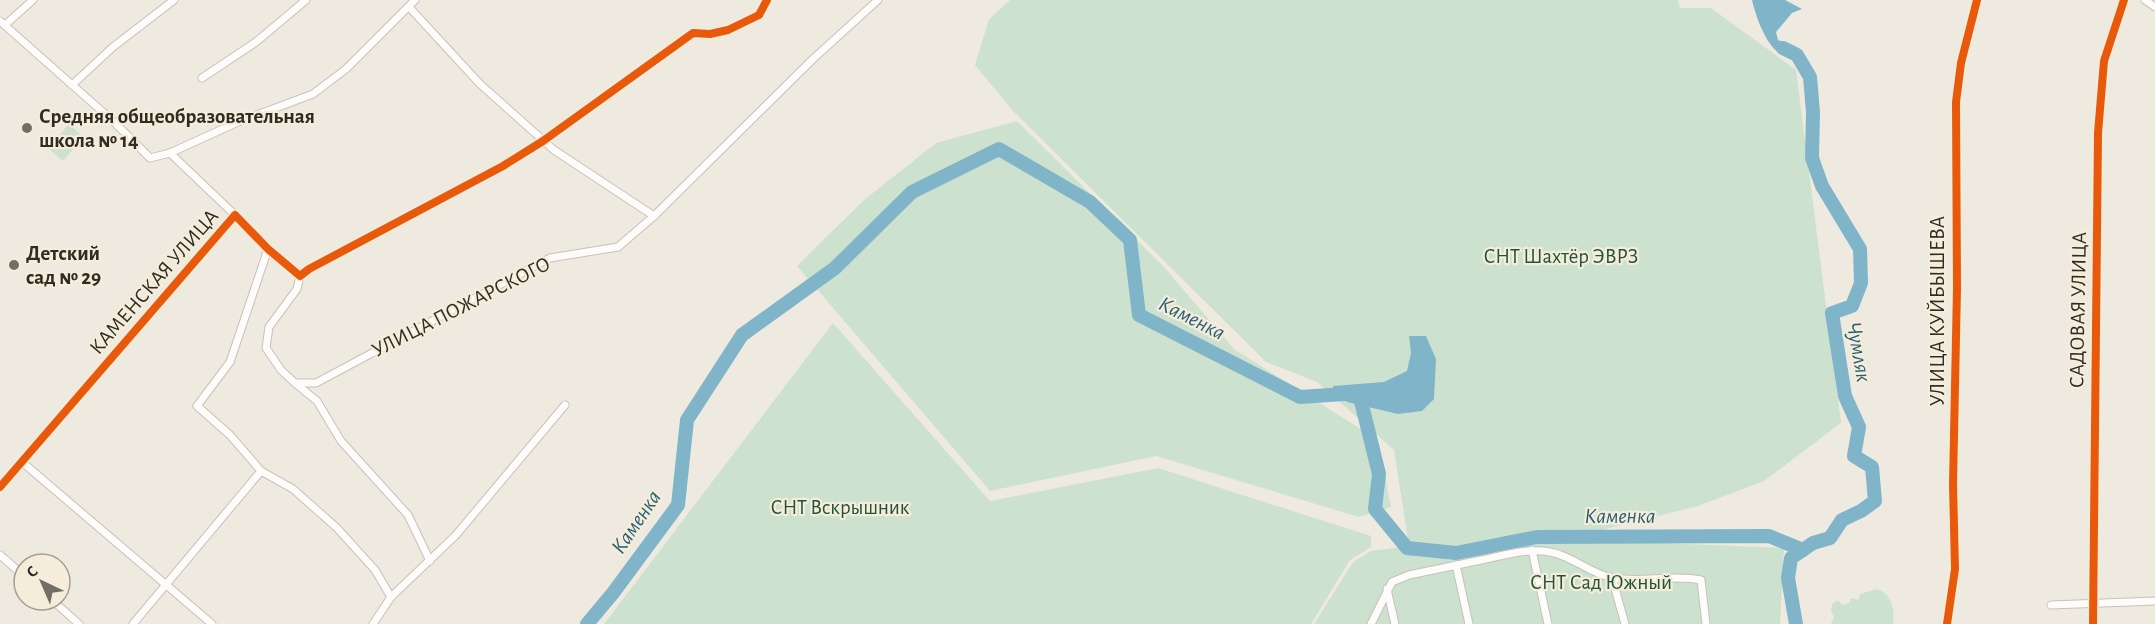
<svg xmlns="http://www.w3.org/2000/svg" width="2155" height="624" viewBox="0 0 2155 624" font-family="'Alegreya Sans',sans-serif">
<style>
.green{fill:#cce1ce}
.water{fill:#80b5c9}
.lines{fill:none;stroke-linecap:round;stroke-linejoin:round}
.river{stroke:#80b5c9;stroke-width:14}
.minor-casing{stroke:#c6c2ba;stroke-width:9}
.minor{stroke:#fdfcfa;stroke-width:7}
.cycleway-casing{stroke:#f5ecd9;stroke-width:11}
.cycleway{stroke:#e8590c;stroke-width:8}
.poi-dot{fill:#726e66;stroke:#f5ecd9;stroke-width:2}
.labels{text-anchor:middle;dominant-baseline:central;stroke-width:4.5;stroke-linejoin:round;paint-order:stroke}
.poi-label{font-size:21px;font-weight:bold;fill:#2f2c25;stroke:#f5ecd9;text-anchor:start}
.park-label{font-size:21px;fill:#20553b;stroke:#f5ecd9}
.street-label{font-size:21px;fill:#2f2c25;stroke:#f5ecd9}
.water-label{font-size:22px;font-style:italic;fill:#235f77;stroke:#f5ecd9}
</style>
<rect width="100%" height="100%" fill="#efeadf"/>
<!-- green -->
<g class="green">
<path d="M 1010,0 L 1678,0 L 1680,8 L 1711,8 L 1796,70 L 1841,423 L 1764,481 L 1698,506 L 1602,530 L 1450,558 L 1409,546 L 1394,450 L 1317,382 L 1266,362 L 1013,111 L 975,65 L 989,19 Z"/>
<path d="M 1017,121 L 1164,267 L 1234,349 L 1378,440 L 1391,507 L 1359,517 L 1156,456 L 990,491 L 797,266 L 864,200 L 936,143 Z"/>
<path d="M 69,124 L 83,137 L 63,161 L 48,148 Z"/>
<path d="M 833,323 L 990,501 L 1158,468 L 1371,536 L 1371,547 L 1350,560 L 1311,624 L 604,624 Z"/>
<path d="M 1559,539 L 1784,548 L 1780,624 L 1314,624 L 1353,562 L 1371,551 L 1402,547 L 1450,560 Z"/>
<path d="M 1877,589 C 1892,594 1895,610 1893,624 L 1831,624 L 1834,616 L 1831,611 L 1832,604 L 1838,600 L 1842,605 L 1849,603 L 1851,598 L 1859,600 L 1860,594 Z"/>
</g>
<!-- water -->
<g class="water">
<path d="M 1752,0 L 1785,0 L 1802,9 L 1792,13 L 1776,32 L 1778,40 L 1795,46 L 1803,54 C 1773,70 1757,21 1752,0 Z"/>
<path d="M 1409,336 L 1426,336 L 1436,359 L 1434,399 L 1422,411 L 1398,414 L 1347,402 L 1333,391 L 1333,386 L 1384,382 L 1407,371 L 1411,353 Z"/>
</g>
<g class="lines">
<!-- river -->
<g class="river">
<path d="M 1783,48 L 1797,55 L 1810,77 L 1813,112 L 1812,158 L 1822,186 L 1860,249 L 1861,283 L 1852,306 L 1832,313 L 1845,396 L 1859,427 L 1854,456 L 1872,467 L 1875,501 L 1861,511 L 1842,520 L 1830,538 L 1813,543 L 1791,558 L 1788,578 L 1796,624"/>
<path d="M 587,624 L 613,593 L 678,505 L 687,420 L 742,335 L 835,268 L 912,192 L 999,149 L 1090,202 L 1130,240 L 1139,315 L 1300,397 L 1359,393 L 1379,474 L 1375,509 L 1407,548 L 1456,553 L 1537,537 L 1769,536 L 1803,550"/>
</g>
<defs>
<g id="minor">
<path d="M 2145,0 L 2155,7"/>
<path d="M 409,7 L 480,84 L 554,150 L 654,216"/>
<path d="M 0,21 L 113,121 L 150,158 L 170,153 L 238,122 L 313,94 L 346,69 L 415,0"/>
<path d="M 5,25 L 33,0"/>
<path d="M 202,78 L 256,42 L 306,0"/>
<path d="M 72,85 L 113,47 L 174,0"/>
<path d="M 170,153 L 235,215"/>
<path d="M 268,249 L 230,362 L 197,406 L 230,435 L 261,471 L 293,489 L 337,528 L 375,570 L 391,597"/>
<path d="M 300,276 L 297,289 L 269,327 L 266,348 L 281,370 L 295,383 L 316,383 L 550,258 L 618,247 L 654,216 L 813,59 L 878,0"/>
<path d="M 295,383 L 317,401 L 341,441 L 408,515 L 430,561"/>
<path d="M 22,462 L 212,624"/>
<path d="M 0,487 L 235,215 L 268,249 L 300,276 L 309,269 L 503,166 L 543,141 L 693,33 L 710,34 L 728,30 L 759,15 L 767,0"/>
<path d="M 1532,550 L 1548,624"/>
<path d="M 0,555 L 24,576"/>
<path d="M 1456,565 L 1469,624"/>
<path d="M 1612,578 L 1625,624"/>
<path d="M 1387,589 L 1395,624"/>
<path d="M 52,600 L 79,624"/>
<path d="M 2051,605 L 2155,601"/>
<path d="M 133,624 L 261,471"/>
<path d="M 373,624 L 391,597 L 456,535 L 565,405"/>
<path d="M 1371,624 L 1392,582 L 1409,575 C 1433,570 1457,565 1481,560 C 1505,555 1526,548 1550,552 C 1573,556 1590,574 1613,578 C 1643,583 1672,574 1701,580 L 1706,624"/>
<path d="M 1947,624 L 1955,569 L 1953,484 L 1957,288 L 1956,102 L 1961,63 L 1977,0"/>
<path d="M 2093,624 L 2098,133 L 2104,61 L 2124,0"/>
</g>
</defs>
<!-- minor casing -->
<use href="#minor" class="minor-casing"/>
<!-- minor -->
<use href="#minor" class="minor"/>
<defs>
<g id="cycleway">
<path d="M 0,487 L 235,215 L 268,249 L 300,276 L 309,269 L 503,166 L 543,141 L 693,33 L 710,34 L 728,30 L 759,15 L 767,0"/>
<path d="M 1947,624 L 1955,569 L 1953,484 L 1957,288 L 1956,102 L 1961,63 L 1977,0"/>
<path d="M 2093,624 L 2098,133 L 2104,61 L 2124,0"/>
</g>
</defs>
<!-- cycleway casing -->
<use href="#cycleway" class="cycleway-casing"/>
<!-- cycleway -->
<use href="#cycleway" class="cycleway"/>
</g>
<!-- markers -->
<g class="poi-dot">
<circle cx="27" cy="128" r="6"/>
<circle cx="14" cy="265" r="6"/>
</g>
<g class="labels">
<!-- poi labels -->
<g class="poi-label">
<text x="39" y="116">Средняя общеобразовательная<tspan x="39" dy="24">школа № 14</tspan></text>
<text x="26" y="253">Детский<tspan x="26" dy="24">сад № 29</tspan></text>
</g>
<!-- park labels -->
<g class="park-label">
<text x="1561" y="256">СНТ Шахтёр ЭВРЗ</text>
<text x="840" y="507">СНТ Вскрышник</text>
<text x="1601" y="582">СНТ Сад Южный</text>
</g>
<!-- street labels -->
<g class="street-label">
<text transform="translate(154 282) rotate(-49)">КАМЕНСКАЯ УЛИЦА</text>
<text transform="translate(461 307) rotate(-27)">УЛИЦА ПОЖАРСКОГО</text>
<text transform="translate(2078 310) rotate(-89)">САДОВАЯ УЛИЦА</text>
<text transform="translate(1937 311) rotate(-90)">УЛИЦА КУЙБЫШЕВА</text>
</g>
<!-- water labels -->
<g class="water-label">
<text transform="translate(1192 318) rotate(27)">Каменка</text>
<text transform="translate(1859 352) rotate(80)">Чумляк</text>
<text x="1620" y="516">Каменка</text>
<text transform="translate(636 522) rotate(-56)">Каменка</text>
</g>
</g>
<!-- north arrow -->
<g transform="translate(42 582) rotate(316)"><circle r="28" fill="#f5ecd9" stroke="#a69f91" stroke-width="1.5"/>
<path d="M0-4.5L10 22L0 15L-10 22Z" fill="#726e66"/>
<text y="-9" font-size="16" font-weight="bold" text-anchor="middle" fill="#2f2c25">С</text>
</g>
</svg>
